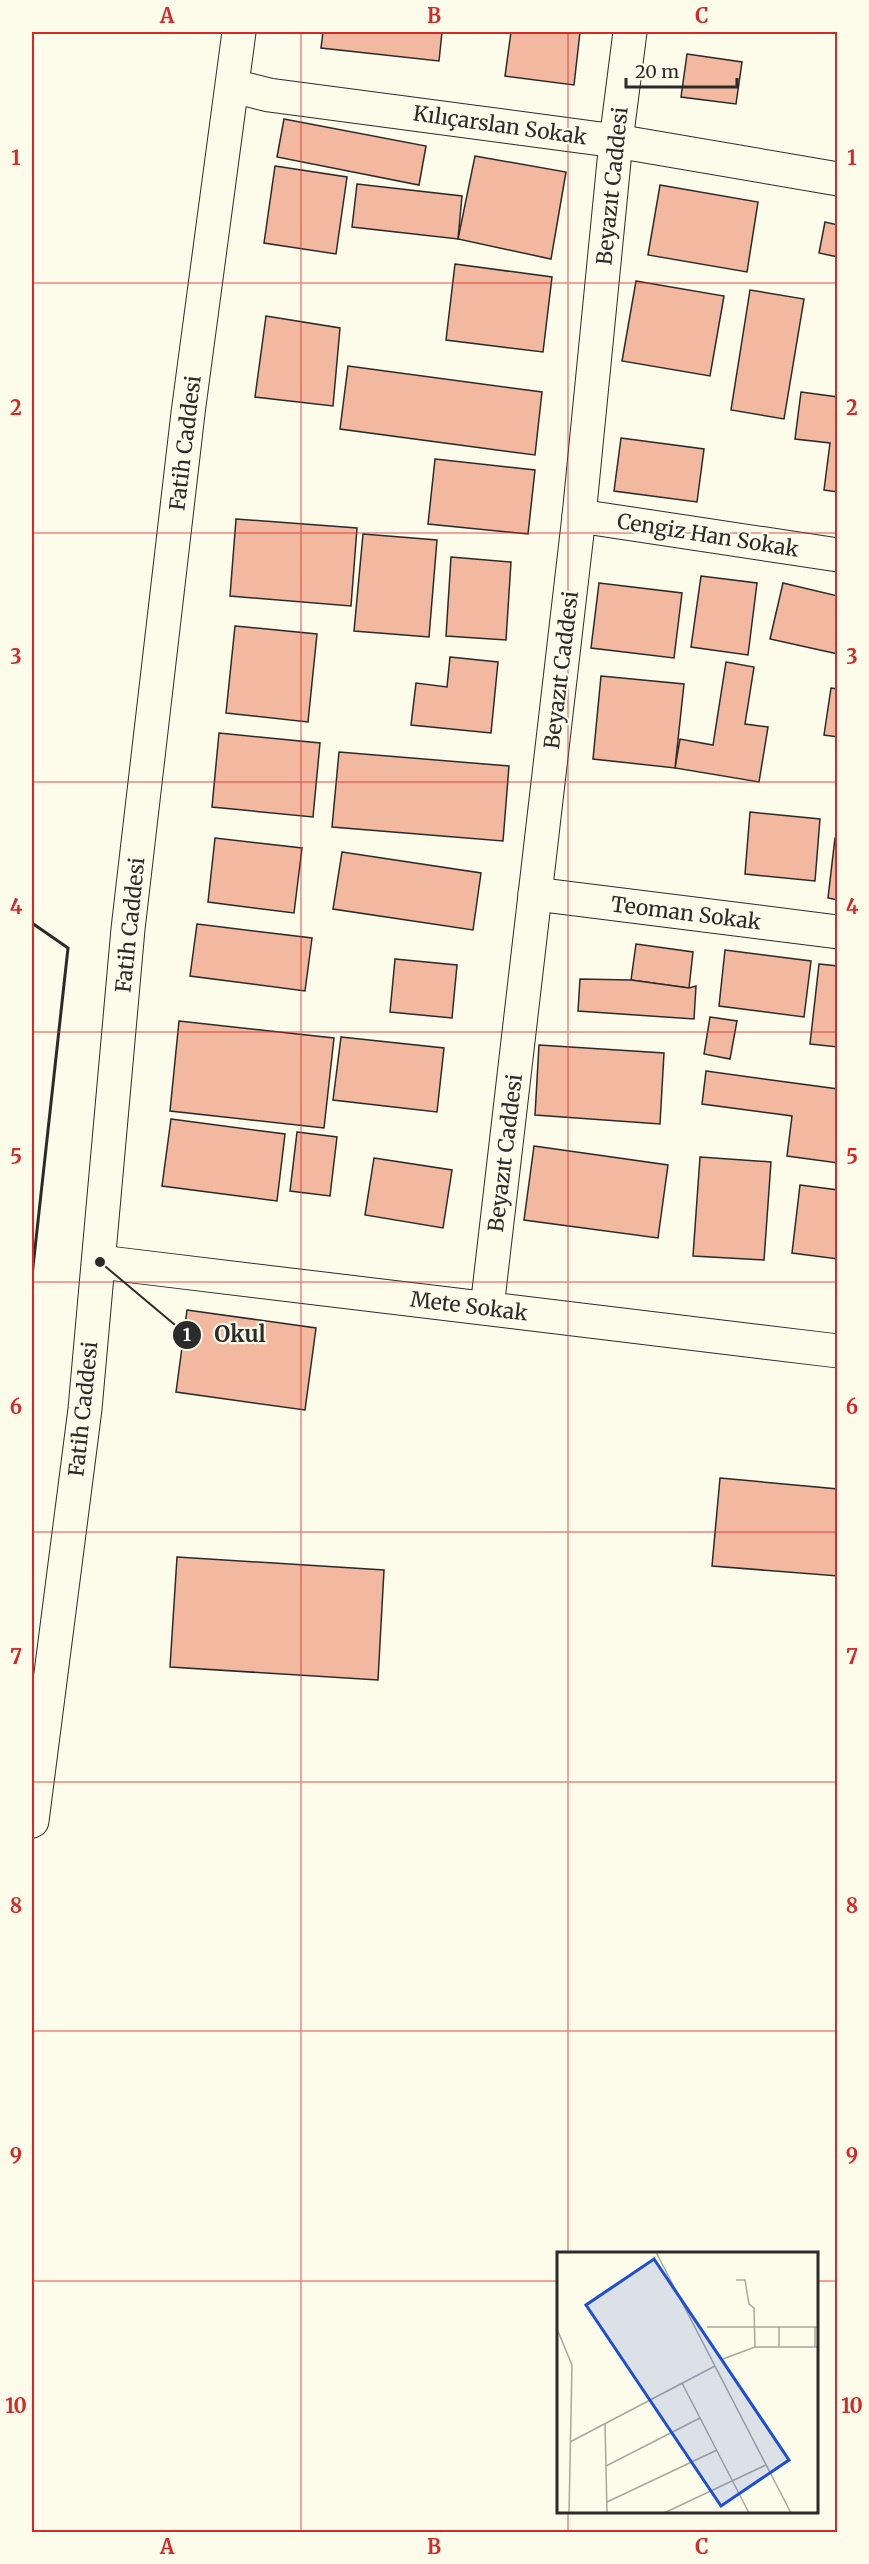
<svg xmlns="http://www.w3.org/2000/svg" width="869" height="2564" viewBox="0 0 869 2564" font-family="Merriweather,serif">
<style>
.building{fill:#f2b8a0;stroke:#2b2b2b;stroke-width:1.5}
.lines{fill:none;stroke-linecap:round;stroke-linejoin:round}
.street-casing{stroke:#2b2b2b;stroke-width:35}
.secondary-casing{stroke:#2b2b2b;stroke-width:35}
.street{stroke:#fdfbea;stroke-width:33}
.secondary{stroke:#fdfbea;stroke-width:33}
.wall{stroke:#2b2b2b;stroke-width:3}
.grid{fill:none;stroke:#d62828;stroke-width:1.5;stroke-opacity:0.55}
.labels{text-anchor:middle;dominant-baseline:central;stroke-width:4.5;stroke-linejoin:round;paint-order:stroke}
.street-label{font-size:21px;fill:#2b2b2b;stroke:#fdfbea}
.inset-road{fill:none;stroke:#a9a89e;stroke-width:1.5}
.view{fill:#1d4ed8;fill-opacity:0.15;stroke:#1d4ed8;stroke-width:3}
.inset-edge{fill:none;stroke:#2b2b2b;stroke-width:3}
.leader{fill:none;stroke:#2b2b2b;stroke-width:2}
.callout-dot{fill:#2b2b2b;stroke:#fdfbea;stroke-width:2}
.mark-label{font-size:18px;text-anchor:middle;font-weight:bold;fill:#fff}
.callout-label{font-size:22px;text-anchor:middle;font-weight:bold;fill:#2b2b2b;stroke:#fdfbea;stroke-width:4.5;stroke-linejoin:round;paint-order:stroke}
.neatline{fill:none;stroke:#d62828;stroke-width:2}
.grid-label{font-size:20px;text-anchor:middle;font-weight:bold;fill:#d62828}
</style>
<rect width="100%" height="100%" fill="#fdfbea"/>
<!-- building -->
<g class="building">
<path d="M 323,32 L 442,32 L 439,61 L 321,48 Z"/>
<path d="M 511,32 L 580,32 L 574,85 L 505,76 Z"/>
<path d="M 687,54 L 742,62 L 736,104 L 681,97 Z"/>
<path d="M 284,119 L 426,146 L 419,185 L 277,157 Z"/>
<path d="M 475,156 L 566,172 L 551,259 L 458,239 Z"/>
<path d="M 275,166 L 347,177 L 336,254 L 264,243 Z"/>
<path d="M 357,184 L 462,196 L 458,239 L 352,227 Z"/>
<path d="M 660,185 L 758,202 L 747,272 L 648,255 Z"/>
<path d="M 825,222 L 838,225 L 838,257 L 819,253 Z"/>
<path d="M 455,264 L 552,277 L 543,352 L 446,340 Z"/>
<path d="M 636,281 L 724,296 L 710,376 L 622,361 Z"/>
<path d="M 750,290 L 804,299 L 784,419 L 731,410 Z"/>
<path d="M 266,316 L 340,328 L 333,406 L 255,397 Z"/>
<path d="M 348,366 L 542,392 L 535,455 L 340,429 Z"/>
<path d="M 801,392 L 838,397 L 838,492 L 824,490 L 830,443 L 795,439 Z"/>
<path d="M 621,438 L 704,449 L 697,502 L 614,491 Z"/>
<path d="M 435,459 L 535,470 L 528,534 L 428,524 Z"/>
<path d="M 236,519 L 357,528 L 351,606 L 230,596 Z"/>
<path d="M 363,534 L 437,540 L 429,637 L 354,631 Z"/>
<path d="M 451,557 L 511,562 L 506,640 L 446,636 Z"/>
<path d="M 701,576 L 757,583 L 748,655 L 691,647 Z"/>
<path d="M 599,583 L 682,593 L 674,658 L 591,648 Z"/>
<path d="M 783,583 L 838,596 L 838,654 L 770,639 Z"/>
<path d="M 235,626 L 317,634 L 308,722 L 226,713 Z"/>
<path d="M 450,657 L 498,662 L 491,733 L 411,725 L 416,683 L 447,687 Z"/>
<path d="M 726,662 L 754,667 L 745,724 L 768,727 L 759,782 L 675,768 L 680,739 L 713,745 Z"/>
<path d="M 601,676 L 684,684 L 675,768 L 593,759 Z"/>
<path d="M 831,688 L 838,689 L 838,737 L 824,735 Z"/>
<path d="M 219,733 L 320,743 L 313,817 L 212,807 Z"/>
<path d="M 339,752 L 509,766 L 503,841 L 332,827 Z"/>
<path d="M 750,812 L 820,819 L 815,881 L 745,874 Z"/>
<path d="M 215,838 L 302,848 L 294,913 L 208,902 Z"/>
<path d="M 835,838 L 838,838 L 838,900 L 828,898 Z"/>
<path d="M 342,852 L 481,873 L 473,930 L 333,909 Z"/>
<path d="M 197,924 L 312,938 L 305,991 L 190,976 Z"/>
<path d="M 636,944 L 693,952 L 689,988 L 631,980 Z"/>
<path d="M 725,950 L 811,961 L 804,1017 L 719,1006 Z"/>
<path d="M 395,959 L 457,965 L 452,1018 L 390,1012 Z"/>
<path d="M 819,964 L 838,966 L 838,1047 L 810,1044 Z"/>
<path d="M 580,979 L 631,980 L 689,988 L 696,986 L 694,1019 L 578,1011 Z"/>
<path d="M 710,1017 L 737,1021 L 730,1059 L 704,1054 Z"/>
<path d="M 179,1021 L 334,1038 L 324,1128 L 170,1111 Z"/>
<path d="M 341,1037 L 444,1048 L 437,1112 L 333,1100 Z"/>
<path d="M 539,1045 L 664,1053 L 660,1124 L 535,1115 Z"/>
<path d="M 706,1071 L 838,1089 L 838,1163 L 787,1156 L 792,1116 L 702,1104 Z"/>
<path d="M 171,1119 L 285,1134 L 277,1201 L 162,1186 Z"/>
<path d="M 297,1132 L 337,1137 L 330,1196 L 290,1191 Z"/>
<path d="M 534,1146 L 668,1165 L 658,1238 L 524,1220 Z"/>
<path d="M 700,1157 L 771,1162 L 764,1260 L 693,1256 Z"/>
<path d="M 374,1158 L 452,1170 L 443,1228 L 365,1215 Z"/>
<path d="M 800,1185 L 838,1190 L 838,1259 L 792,1253 Z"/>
<path d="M 187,1310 L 316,1328 L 305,1410 L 176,1392 Z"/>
<path d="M 720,1478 L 838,1489 L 838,1576 L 712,1566 Z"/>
<path d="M 177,1557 L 384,1570 L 378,1680 L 170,1667 Z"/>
</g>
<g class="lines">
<defs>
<g id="street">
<path d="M 233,86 L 269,95 L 616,141 L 838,179"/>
<path d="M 579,516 L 838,555"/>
<path d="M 535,894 L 838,932"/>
<path d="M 100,1262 L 838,1351"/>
</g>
<g id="secondary">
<path d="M 487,1308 L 579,516 L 616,141 L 630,32"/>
<path d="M 32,1821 L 85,1409 L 128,929 L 188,413 L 239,32"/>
</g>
</defs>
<!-- street casing -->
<use href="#street" class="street-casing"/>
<!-- secondary casing -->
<use href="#secondary" class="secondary-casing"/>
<!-- street -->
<use href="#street" class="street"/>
<!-- secondary -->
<use href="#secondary" class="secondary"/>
<!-- wall -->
<path class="wall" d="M 32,923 L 68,948 L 32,1276"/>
</g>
<!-- grid -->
<path class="grid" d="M 301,32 L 301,2532M 568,32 L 568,2254M 32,283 L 838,283M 32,533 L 838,533M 32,782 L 838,782M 32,1032 L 838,1032M 32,1282 L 838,1282M 32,1532 L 838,1532M 32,1782 L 838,1782M 32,2031 L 838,2031M 32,2281 L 558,2281M 816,2281 L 838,2281M 568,2512 L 568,2532"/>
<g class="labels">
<!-- street labels -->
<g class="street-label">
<text transform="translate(500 125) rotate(8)">Kılıçarslan Sokak</text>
<text transform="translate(612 186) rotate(-84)">Beyazıt Caddesi</text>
<text transform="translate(185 443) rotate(-83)">Fatih Caddesi</text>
<text transform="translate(708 535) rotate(9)">Cengiz Han Sokak</text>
<text transform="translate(561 670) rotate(-83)">Beyazıt Caddesi</text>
<text transform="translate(686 913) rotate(7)">Teoman Sokak</text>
<text transform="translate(130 925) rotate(-84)">Fatih Caddesi</text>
<text transform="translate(505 1153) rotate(-83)">Beyazıt Caddesi</text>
<text transform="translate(469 1306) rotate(7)">Mete Sokak</text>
<text transform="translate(83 1409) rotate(-84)">Fatih Caddesi</text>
</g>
</g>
<!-- overview -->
<g transform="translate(557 2252)">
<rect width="261" height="261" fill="#fdfbea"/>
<path class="inset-road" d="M 99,0 L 234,261M 124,0 L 220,0M 179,28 L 188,28 L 192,52 L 197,56 L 198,95 L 261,95M 150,75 L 261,75M 222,75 L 222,95M 0,77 L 15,113 L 12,261M 258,95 L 258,75M 166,107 L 198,95M 125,131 L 192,261M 48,171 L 50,261M 13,190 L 158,114M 49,214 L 143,166M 50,250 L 160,198M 107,261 L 209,213"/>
<path class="view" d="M 97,7 L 232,208 L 164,254 L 29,53 Z"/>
<rect width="261" height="261" class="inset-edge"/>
</g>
<!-- callouts -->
<path class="leader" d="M100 1262L187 1335"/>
<g class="callout-dot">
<circle cx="100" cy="1262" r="6"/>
<circle cx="187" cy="1335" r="15"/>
</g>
<g class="mark-label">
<text x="187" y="1341">1</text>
</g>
<g class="callout-label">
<text x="240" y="1342">Okul</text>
</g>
<!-- border -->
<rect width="869" height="2564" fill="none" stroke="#fdfbea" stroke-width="66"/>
<!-- scale -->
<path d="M626 78v9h111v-9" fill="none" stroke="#2b2b2b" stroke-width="3"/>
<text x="635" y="78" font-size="18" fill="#2b2b2b" stroke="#fdfbea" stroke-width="4.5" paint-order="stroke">20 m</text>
<rect x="33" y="33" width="803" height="2498" class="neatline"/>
<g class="grid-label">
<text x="167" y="23">A</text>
<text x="434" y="23">B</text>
<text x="702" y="23">C</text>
<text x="16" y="165">1</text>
<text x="852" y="165">1</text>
<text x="16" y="415">2</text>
<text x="852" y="415">2</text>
<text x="16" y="664">3</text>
<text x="852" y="664">3</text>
<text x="16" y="914">4</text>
<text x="852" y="914">4</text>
<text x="16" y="1164">5</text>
<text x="852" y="1164">5</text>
<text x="16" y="1414">6</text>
<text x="852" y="1414">6</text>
<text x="16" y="1664">7</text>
<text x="852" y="1664">7</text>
<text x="16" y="1913">8</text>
<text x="852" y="1913">8</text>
<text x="16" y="2163">9</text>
<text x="852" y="2163">9</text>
<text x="16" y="2413">10</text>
<text x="852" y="2413">10</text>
<text x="167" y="2554">A</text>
<text x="434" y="2554">B</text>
<text x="702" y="2554">C</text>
</g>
</svg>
